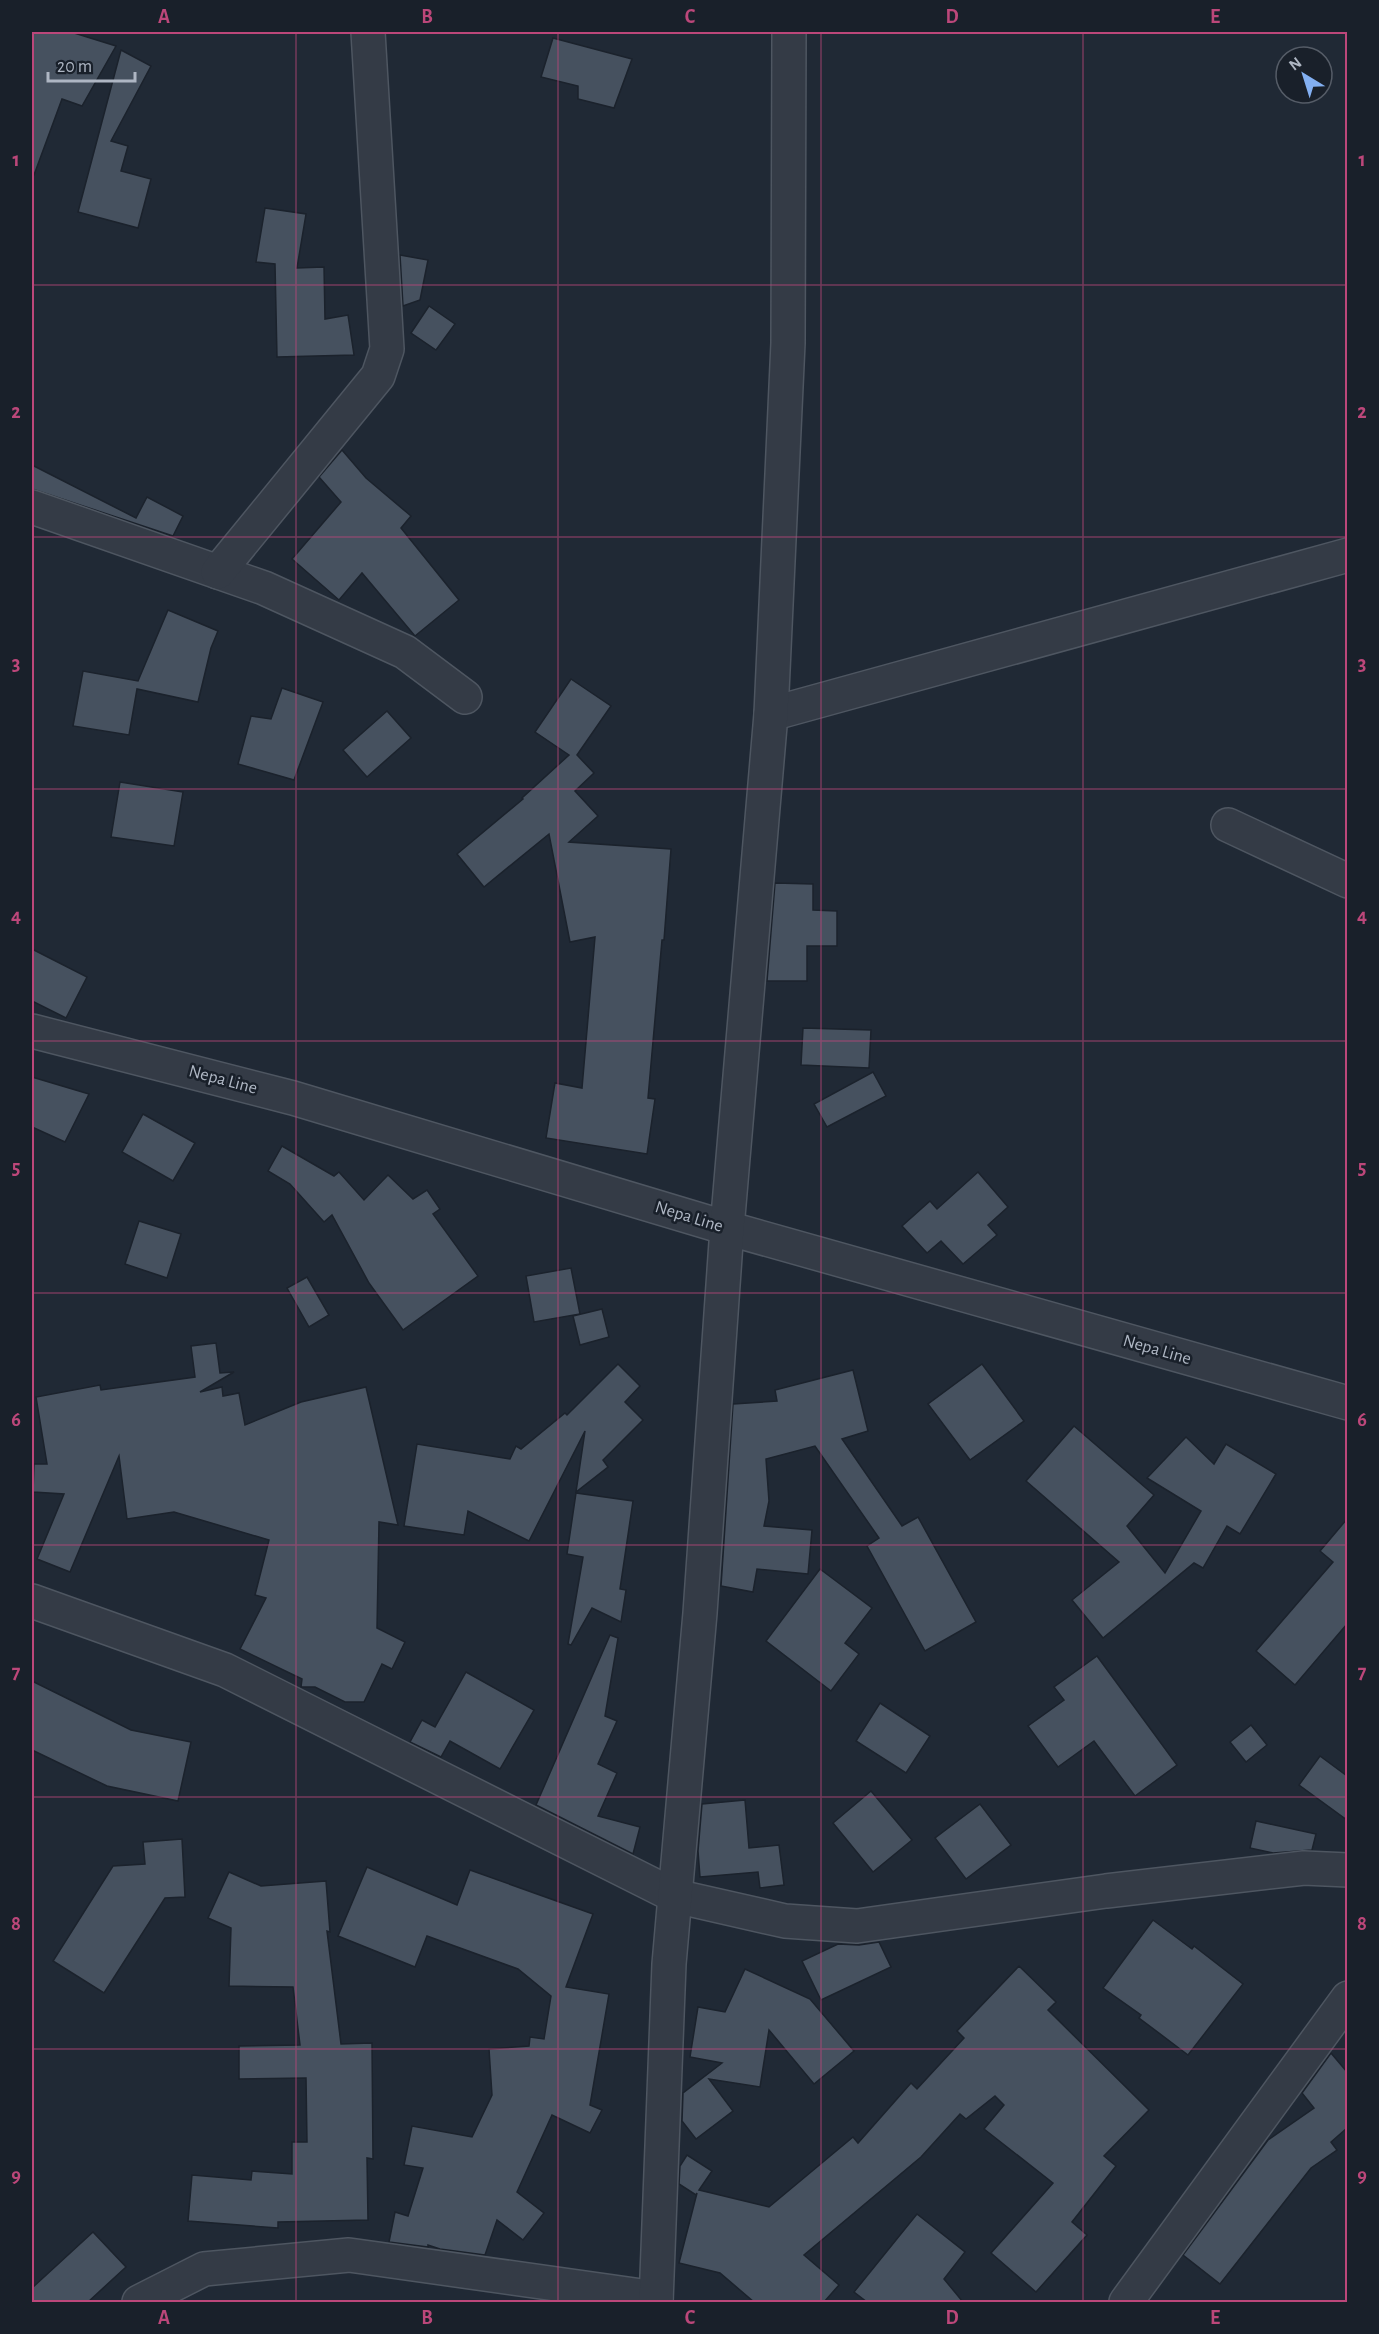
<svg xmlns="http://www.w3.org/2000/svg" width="1379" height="2334" viewBox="0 0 1379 2334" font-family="'Alegreya Sans',sans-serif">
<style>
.building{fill:#46515f;stroke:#1b222c;stroke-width:1.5}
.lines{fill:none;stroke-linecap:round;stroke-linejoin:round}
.minor-casing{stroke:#4e5661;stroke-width:36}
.minor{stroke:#343b46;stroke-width:33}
.grid{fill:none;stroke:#bc477a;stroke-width:1.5;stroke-opacity:0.55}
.labels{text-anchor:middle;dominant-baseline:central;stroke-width:5;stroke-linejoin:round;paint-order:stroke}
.street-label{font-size:18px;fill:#aeb6c3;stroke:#19202a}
.neatline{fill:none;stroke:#bc477a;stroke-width:2}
.grid-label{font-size:20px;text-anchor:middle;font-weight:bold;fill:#bc477a}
</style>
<rect width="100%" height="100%" fill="#202935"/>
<!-- building -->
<g class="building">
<path d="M 32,32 L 71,32 L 116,46 L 82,106 L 62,99 L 34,175 L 32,175 Z"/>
<path d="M 553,38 L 632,59 L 614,108 L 578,99 L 578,86 L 541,77 Z"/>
<path d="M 121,50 L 151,66 L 111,141 L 128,146 L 121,171 L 151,179 L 138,228 L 78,212 Z"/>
<path d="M 265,208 L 306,214 L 297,268 L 324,267 L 325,319 L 348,315 L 354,355 L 277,357 L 275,264 L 256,262 Z"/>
<path d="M 400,255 L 428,260 L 420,300 L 403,306 Z"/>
<path d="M 429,306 L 455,324 L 436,350 L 411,333 Z"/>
<path d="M 342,450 L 366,478 L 411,516 L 401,528 L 459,600 L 415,636 L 362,573 L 339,600 L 292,559 L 341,502 L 319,477 Z"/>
<path d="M 32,465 L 136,518 L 147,497 L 183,516 L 173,536 L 32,489 Z"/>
<path d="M 168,610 L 218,631 L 211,648 L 198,702 L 137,689 L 129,735 L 73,726 L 83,671 L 138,681 Z"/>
<path d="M 571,679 L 611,706 L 577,755 L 594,773 L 575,791 L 598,816 L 569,842 L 671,849 L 664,940 L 662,940 L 648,1098 L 655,1099 L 647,1154 L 546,1138 L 555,1083 L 582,1088 L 595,937 L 570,942 L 549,834 L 484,887 L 457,854 L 523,799 L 522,798 L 569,755 L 535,732 Z"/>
<path d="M 282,688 L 323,702 L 294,780 L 238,764 L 251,716 L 271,719 Z"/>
<path d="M 387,711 L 411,738 L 367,777 L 343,750 Z"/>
<path d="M 120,782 L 183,792 L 174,846 L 111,837 Z"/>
<path d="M 775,883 L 813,884 L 813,910 L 837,911 L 837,946 L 807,946 L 807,981 L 767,981 Z"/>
<path d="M 32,949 L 87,977 L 66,1018 L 32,1001 Z"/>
<path d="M 803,1028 L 871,1030 L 869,1068 L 801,1065 Z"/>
<path d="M 873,1072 L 886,1096 L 827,1127 L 814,1104 Z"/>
<path d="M 32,1077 L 89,1094 L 65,1142 L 32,1127 Z"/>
<path d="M 143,1114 L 195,1143 L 173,1181 L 122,1152 Z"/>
<path d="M 282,1146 L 334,1176 L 339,1172 L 364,1200 L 388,1175 L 413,1199 L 427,1190 L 440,1209 L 433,1214 L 478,1276 L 403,1330 L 369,1283 L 332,1215 L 324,1222 L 290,1184 L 268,1171 Z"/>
<path d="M 978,1172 L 1008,1207 L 988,1225 L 997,1235 L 963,1264 L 941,1241 L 927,1253 L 902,1226 L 930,1201 L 937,1209 Z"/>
<path d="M 139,1221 L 181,1234 L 167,1278 L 125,1264 Z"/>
<path d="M 571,1268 L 580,1314 L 534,1322 L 526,1276 Z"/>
<path d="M 307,1277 L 329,1315 L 309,1327 L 287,1288 Z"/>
<path d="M 602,1309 L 609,1337 L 580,1345 L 573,1316 Z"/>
<path d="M 216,1343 L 220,1373 L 234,1372 L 200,1392 L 222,1387 L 223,1396 L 239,1393 L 245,1425 L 301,1402 L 366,1387 L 398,1525 L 379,1522 L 377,1628 L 405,1642 L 392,1669 L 382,1664 L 364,1702 L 345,1702 L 315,1687 L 301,1687 L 302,1679 L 240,1649 L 266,1598 L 255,1595 L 269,1540 L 174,1512 L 127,1519 L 119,1456 L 70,1572 L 37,1559 L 64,1494 L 33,1492 L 34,1464 L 47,1464 L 36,1397 L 100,1385 L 101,1390 L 195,1377 L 191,1346 Z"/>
<path d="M 618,1364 L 640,1386 L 625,1402 L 643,1420 L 603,1460 L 608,1467 L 576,1492 L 585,1431 L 529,1541 L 468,1511 L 464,1535 L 404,1526 L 417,1444 L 510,1459 L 516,1446 L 521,1449 L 565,1413 L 567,1415 Z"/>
<path d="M 982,1364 L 1024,1421 L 970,1460 L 928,1404 Z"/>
<path d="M 853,1370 L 868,1431 L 842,1439 L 902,1526 L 918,1517 L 976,1622 L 925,1651 L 867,1546 L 879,1538 L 815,1446 L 766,1459 L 769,1501 L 764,1526 L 812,1530 L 808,1574 L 757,1569 L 753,1592 L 721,1586 L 733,1404 L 777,1401 L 775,1390 Z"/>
<path d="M 1074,1426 L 1154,1495 L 1127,1526 L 1165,1573 L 1201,1511 L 1147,1478 L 1186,1437 L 1214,1464 L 1226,1444 L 1276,1474 L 1240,1534 L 1227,1526 L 1203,1568 L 1194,1563 L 1103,1638 L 1072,1600 L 1119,1562 L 1026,1481 Z"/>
<path d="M 576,1493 L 633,1501 L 620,1589 L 626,1590 L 621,1622 L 592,1608 L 571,1645 L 568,1644 L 583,1557 L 567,1554 Z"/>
<path d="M 1347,1519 L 1347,1624 L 1295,1685 L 1256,1651 L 1333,1562 L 1320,1551 Z"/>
<path d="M 820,1569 L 872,1608 L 845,1643 L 859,1654 L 831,1691 L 766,1641 Z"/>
<path d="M 610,1635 L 618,1638 L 605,1716 L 617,1721 L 598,1764 L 617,1773 L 598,1816 L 640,1827 L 633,1854 L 536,1805 Z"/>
<path d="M 1097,1656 L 1177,1765 L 1135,1796 L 1094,1741 L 1058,1767 L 1028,1726 L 1064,1700 L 1054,1687 Z"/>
<path d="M 466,1672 L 534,1710 L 500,1769 L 450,1741 L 441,1757 L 410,1742 L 422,1720 L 435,1727 Z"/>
<path d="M 32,1681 L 131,1730 L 191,1742 L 178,1801 L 107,1786 L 32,1750 Z"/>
<path d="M 880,1703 L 930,1736 L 906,1773 L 856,1741 Z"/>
<path d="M 1251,1725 L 1267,1745 L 1246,1762 L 1230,1742 Z"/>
<path d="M 1320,1756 L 1347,1776 L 1347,1820 L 1299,1785 Z"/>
<path d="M 871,1791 L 912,1840 L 873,1872 L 833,1823 Z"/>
<path d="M 745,1800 L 749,1848 L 779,1845 L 784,1885 L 760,1888 L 758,1872 L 700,1877 L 698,1851 L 702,1804 Z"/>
<path d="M 980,1804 L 1011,1845 L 966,1879 L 935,1838 Z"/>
<path d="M 1256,1821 L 1316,1834 L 1312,1850 L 1273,1853 L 1250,1848 Z"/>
<path d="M 182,1839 L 185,1897 L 165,1898 L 104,1993 L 53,1961 L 113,1866 L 145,1864 L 143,1842 Z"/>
<path d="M 367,1867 L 457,1905 L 470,1870 L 593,1914 L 566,1987 L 609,1994 L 590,2105 L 602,2110 L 590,2133 L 552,2115 L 517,2192 L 544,2213 L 523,2240 L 497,2220 L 485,2255 L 440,2249 L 428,2245 L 428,2247 L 389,2242 L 395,2212 L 408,2216 L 423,2168 L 404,2165 L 412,2126 L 472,2137 L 492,2095 L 489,2049 L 529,2046 L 530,2037 L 544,2039 L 551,1996 L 518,1969 L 427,1936 L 415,1967 L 338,1936 Z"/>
<path d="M 229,1872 L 261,1886 L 326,1881 L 330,1932 L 327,1931 L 341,2044 L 372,2043 L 373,2159 L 367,2158 L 368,2220 L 278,2222 L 278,2228 L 188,2221 L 192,2175 L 251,2180 L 252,2171 L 292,2174 L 292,2142 L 307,2142 L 306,2078 L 239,2079 L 239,2046 L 300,2045 L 293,1987 L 229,1986 L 231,1928 L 208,1918 Z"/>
<path d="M 1153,1920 L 1192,1949 L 1194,1946 L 1243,1984 L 1188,2055 L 1139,2018 L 1141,2015 L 1103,1988 Z"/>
<path d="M 879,1942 L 891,1967 L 821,2000 L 802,1961 L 838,1944 L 859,1945 Z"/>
<path d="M 1019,1966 L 1056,2002 L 1048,2010 L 1149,2110 L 1104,2156 L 1116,2166 L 1072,2222 L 1087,2235 L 1036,2292 L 991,2253 L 1053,2183 L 984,2129 L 1004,2105 L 995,2096 L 966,2119 L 960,2114 L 921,2157 L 804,2255 L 839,2285 L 824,2302 L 754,2302 L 720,2273 L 679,2263 L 697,2193 L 696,2195 L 679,2184 L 680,2166 L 687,2155 L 712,2171 L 699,2190 L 769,2207 L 853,2137 L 858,2143 L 911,2083 L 917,2089 L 964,2038 L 957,2031 Z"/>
<path d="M 745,1969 L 810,1999 L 854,2051 L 814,2084 L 769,2030 L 760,2087 L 709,2079 L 733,2111 L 696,2139 L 682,2121 L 683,2093 L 722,2063 L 690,2057 L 698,2007 L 725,2012 Z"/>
<path d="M 1331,2053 L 1347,2072 L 1347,2128 L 1331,2142 L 1337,2150 L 1311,2168 L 1220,2284 L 1183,2255 L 1268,2140 L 1314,2108 L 1302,2093 Z"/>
<path d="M 917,2214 L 965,2252 L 944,2279 L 963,2302 L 867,2302 L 854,2292 Z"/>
<path d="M 93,2232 L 126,2267 L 88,2302 L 32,2302 L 32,2288 Z"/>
</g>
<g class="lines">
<defs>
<g id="minor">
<path d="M 32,507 L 264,588 L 405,652 L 465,697"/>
<path d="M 218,572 L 378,376 L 387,349 L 368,32"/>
<path d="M 771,714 L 1348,555"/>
<path d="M 1228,825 L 1348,881"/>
<path d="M 32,1031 L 293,1098 L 727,1228 L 1348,1403"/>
<path d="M 32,1601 L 225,1670 L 675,1896 L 785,1921 L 857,1926 L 1106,1891 L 1304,1868 L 1348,1870"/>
<path d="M 139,2302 L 204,2269 L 349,2255 L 656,2298"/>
<path d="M 656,2302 L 669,1964 L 700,1613 L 727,1228 L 771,714 L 788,343 L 789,32"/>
<path d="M 1126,2302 L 1348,1998"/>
</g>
</defs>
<!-- minor casing -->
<use href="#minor" class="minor-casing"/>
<!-- minor -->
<use href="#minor" class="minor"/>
</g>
<!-- grid -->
<path class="grid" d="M 296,32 L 296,2302M 558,32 L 558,2302M 821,32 L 821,2302M 1083,32 L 1083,2302M 32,285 L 1348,285M 32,537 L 1348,537M 32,789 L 1348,789M 32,1041 L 1348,1041M 32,1293 L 1348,1293M 32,1545 L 1348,1545M 32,1797 L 1348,1797M 32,2049 L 1348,2049"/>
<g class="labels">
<!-- street labels -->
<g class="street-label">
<text transform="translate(223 1080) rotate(15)">Nepa Line</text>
<text transform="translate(689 1217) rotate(17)">Nepa Line</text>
<text transform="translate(1157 1350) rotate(16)">Nepa Line</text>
</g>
</g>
<!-- border -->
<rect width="1379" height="2334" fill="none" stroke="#19202a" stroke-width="66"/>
<!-- north arrow -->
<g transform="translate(1304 75) rotate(322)"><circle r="28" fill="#19202a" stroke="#555c67" stroke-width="1.5"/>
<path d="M0-4.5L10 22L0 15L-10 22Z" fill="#83b0f2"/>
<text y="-9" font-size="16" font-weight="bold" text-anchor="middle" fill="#aeb6c3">N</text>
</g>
<!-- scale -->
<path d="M48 72v9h87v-9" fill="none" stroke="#aeb6c3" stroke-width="3"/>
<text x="57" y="72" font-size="18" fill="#aeb6c3" stroke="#19202a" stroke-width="4.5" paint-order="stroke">20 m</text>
<rect x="33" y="33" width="1313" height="2268" class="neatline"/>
<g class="grid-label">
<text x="164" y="23">A</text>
<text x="427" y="23">B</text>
<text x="690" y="23">C</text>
<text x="952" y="23">D</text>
<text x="1215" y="23">E</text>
<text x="16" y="166">1</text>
<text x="1362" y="166">1</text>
<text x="16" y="418">2</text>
<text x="1362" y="418">2</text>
<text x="16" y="670">3</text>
<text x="1362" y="670">3</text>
<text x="16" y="922">4</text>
<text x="1362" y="922">4</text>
<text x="16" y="1174">5</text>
<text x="1362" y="1174">5</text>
<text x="16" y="1426">6</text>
<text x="1362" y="1426">6</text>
<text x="16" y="1678">7</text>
<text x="1362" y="1678">7</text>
<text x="16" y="1930">8</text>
<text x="1362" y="1930">8</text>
<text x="16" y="2182">9</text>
<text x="1362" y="2182">9</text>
<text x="164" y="2324">A</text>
<text x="427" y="2324">B</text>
<text x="690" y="2324">C</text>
<text x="952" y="2324">D</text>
<text x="1215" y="2324">E</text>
</g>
</svg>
